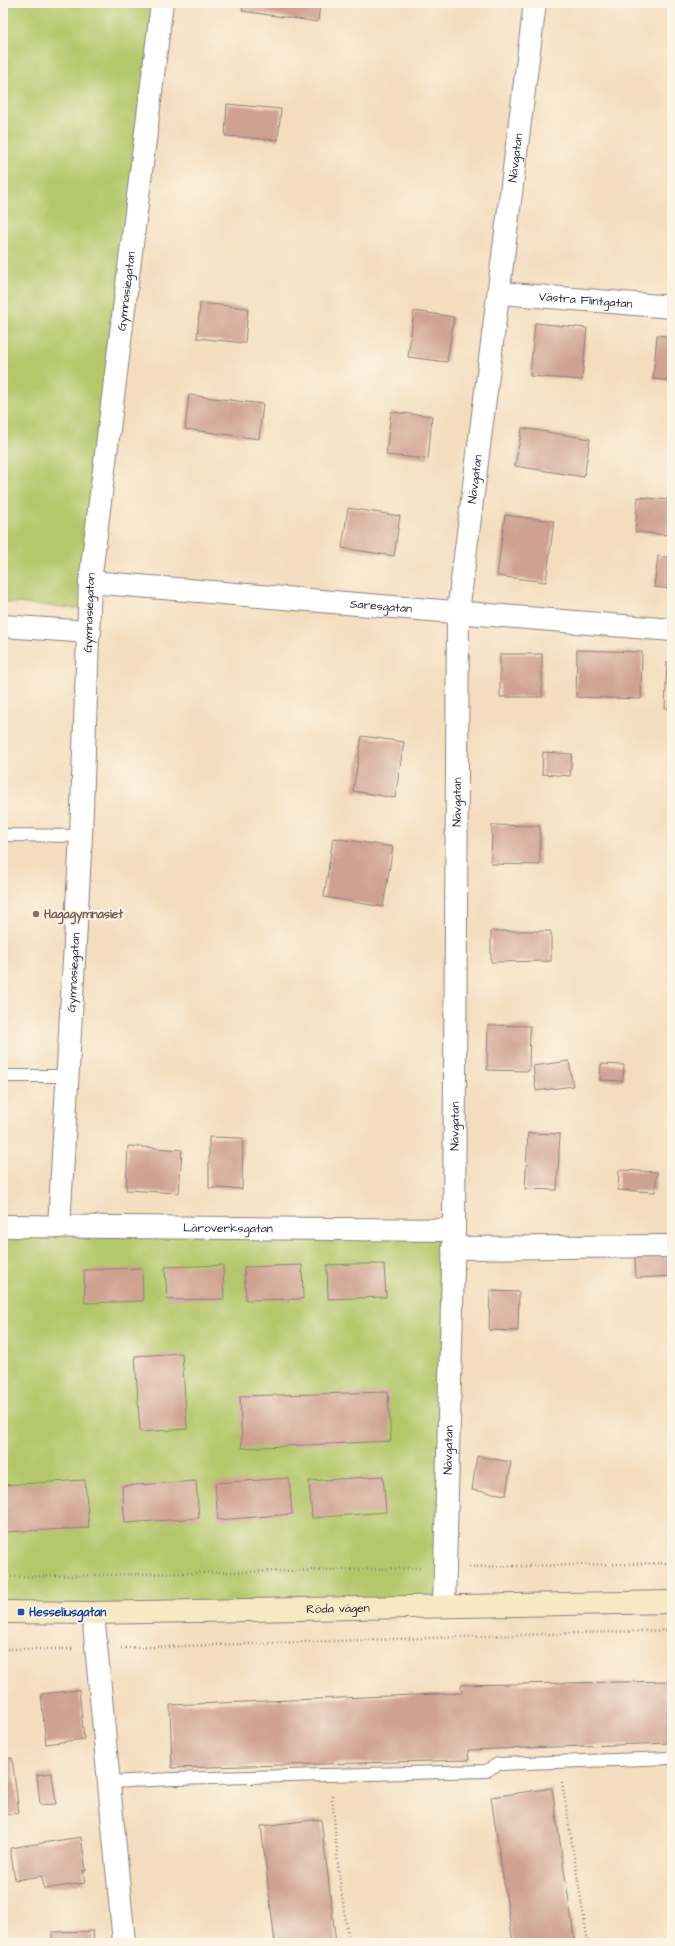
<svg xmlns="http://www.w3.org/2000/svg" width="675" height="1946" viewBox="0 0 675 1946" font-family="'Architects Daughter',sans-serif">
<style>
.green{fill:#b4c76b;stroke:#6b7453}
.building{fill:#cfa191}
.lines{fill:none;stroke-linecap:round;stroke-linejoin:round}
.lane-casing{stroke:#8b807c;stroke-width:14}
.street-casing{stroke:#8b807c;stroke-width:24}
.secondary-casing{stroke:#8b807c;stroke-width:24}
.path{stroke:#8b807c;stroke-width:2.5;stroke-dasharray:1 3;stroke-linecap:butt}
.lane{stroke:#fff;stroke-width:12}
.street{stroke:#fff;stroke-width:22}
.secondary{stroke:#f6e9c3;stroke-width:22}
.education-dot{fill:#8d6e63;stroke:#fcf5e5;stroke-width:1.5}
.transit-dot{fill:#1a4fb4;stroke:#fcf5e5;stroke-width:1.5}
.labels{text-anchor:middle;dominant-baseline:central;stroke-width:4;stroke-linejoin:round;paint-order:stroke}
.street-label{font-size:12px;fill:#22223b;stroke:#fcf5e5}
.education-label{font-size:12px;font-weight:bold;fill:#785e54;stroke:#fcf5e5;text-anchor:start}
.transit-label{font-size:12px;font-weight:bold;fill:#164399;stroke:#fcf5e5;text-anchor:start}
</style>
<rect width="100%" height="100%" fill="#fcf5e5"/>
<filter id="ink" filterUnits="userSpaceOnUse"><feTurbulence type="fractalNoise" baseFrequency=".025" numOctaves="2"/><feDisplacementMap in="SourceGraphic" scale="8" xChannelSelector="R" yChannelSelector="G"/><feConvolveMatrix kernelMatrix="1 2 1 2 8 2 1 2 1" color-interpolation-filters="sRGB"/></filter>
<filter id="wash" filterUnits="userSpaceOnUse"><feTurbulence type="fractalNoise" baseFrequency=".012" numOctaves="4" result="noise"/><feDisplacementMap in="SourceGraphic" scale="16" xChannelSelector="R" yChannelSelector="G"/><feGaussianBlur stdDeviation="0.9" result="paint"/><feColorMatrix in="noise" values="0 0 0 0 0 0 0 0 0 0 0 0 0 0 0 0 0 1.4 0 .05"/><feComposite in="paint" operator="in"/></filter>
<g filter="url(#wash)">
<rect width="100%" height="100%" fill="#f4ddbe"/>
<!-- green -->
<g class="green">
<path d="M 3,3 L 154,3 L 87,609 L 3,602 Z"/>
<path d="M 3,1226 L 454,1230 L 444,1606 L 3,1612 Z"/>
</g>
<g id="blocks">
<!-- building -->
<g class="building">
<path d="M 243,3 L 320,3 L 318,22 L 242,11 Z"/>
<path d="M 227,104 L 281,109 L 278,140 L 225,136 Z"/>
<path d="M 200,303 L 248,308 L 245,343 L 197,338 Z"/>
<path d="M 414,311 L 454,317 L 447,362 L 408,357 Z"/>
<path d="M 535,323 L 587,328 L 582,380 L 530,376 Z"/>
<path d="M 657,335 L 672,337 L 672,381 L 653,379 Z"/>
<path d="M 189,395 L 263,404 L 259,439 L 185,429 Z"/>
<path d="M 391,412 L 432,416 L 428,459 L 386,455 Z"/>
<path d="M 522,428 L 590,439 L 584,477 L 515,466 Z"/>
<path d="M 638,497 L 669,500 L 667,535 L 635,532 Z"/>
<path d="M 348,508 L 400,516 L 394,556 L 342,548 Z"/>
<path d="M 505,515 L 554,521 L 546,582 L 497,576 Z"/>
<path d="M 658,556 L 672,558 L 672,589 L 654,587 Z"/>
<path d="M 577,650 L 642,652 L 641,699 L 576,697 Z"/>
<rect x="500" y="654" width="42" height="43"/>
<path d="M 667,662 L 672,662 L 672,708 L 665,708 Z"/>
<path d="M 362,736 L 404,742 L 395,798 L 353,791 Z"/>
<path d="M 543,752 L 572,754 L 570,776 L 542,774 Z"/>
<path d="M 492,825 L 540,826 L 540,865 L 491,864 Z"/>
<path d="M 333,838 L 393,847 L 383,907 L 324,897 Z"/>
<path d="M 491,931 L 551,931 L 551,961 L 491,962 Z"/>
<path d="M 488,1025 L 530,1026 L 529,1071 L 487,1070 Z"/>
<path d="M 569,1061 L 573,1086 L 536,1091 L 533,1066 Z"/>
<path d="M 601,1064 L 624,1065 L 623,1081 L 600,1080 Z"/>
<path d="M 528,1133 L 560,1134 L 557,1190 L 525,1189 Z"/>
<path d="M 209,1137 L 243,1138 L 242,1189 L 209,1188 Z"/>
<path d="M 128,1146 L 182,1150 L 179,1193 L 126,1190 Z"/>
<path d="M 619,1170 L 657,1172 L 655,1192 L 618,1190 Z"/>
<path d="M 672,1256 L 672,1276 L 636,1278 L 635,1258 Z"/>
<path d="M 355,1264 L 384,1264 L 386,1297 L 328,1299 L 327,1265 Z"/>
<path d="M 223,1265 L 224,1299 L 167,1300 L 165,1267 Z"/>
<path d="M 302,1265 L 303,1299 L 246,1300 L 244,1267 Z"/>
<path d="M 142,1268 L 143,1301 L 85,1303 L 84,1270 Z"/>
<path d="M 490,1291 L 519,1292 L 518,1331 L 489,1330 Z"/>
<path d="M 182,1353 L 187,1429 L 140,1432 L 135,1356 Z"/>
<path d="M 388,1392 L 391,1441 L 242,1448 L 240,1396 Z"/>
<path d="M 477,1456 L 511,1462 L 506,1495 L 472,1490 Z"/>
<path d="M 383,1476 L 386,1512 L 312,1518 L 309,1481 Z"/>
<path d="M 289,1478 L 292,1514 L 218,1520 L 215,1483 Z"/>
<path d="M 85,1480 L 89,1528 L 3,1532 L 3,1485 Z"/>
<path d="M 196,1481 L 199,1518 L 125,1523 L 122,1486 Z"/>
<path d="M 672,1681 L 672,1743 L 468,1750 L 469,1760 L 172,1768 L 170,1705 L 462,1693 L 461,1685 Z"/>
<path d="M 79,1690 L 84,1739 L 46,1744 L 41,1694 Z"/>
<path d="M 12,1758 L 19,1813 L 3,1815 L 3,1759 Z"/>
<path d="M 52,1773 L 56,1804 L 40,1805 L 37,1775 Z"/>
<path d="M 552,1788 L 575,1943 L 513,1943 L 491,1797 Z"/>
<path d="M 321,1819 L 336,1943 L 275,1943 L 261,1826 Z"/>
<path d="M 81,1837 L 86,1870 L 83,1870 L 85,1883 L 44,1889 L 42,1876 L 15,1880 L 10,1848 Z"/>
<path d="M 93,1931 L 94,1943 L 52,1943 L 52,1932 Z"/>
</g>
</g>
</g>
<g filter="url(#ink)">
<use href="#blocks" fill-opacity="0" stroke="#8b807c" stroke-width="1"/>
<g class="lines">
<defs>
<g id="lane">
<path d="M 3,835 L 81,836"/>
<path d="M 3,1076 L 67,1076"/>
<path d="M 109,1782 L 174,1779 L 486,1771 L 498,1764 L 672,1758"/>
</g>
<g id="street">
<path id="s1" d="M 500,293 L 672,307"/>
<path id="s2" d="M 90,582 L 672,630"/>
<path d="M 3,626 L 90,632"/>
<path id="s3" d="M 3,1226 L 454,1230"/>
<path id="s4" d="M 59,1227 L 81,836 L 90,582 L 162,3"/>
<path d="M 453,1248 L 672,1246"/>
<path id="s5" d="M 444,1606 L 454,1230 L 458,612 L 535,3"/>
<path d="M 93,1613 L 124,1943"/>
</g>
<g id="secondary">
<path id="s6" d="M 3,1612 L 93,1613 L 672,1602"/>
</g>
</defs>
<!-- lane casing -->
<use href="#lane" class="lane-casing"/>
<!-- street casing -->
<use href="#street" class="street-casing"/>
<!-- secondary casing -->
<use href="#secondary" class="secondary-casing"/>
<!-- path -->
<g class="path">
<path d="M 469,1567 L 672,1563"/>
<path d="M 3,1577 L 420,1568"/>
<path d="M 121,1648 L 672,1630"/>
<path d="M 3,1649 L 72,1649"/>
<path d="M 562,1782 L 588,1943"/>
<path d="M 332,1795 L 339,1875 L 349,1943"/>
</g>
<!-- lane -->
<use href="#lane" class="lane"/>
<!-- street -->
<use href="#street" class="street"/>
<!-- secondary -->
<use href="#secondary" class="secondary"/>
</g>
</g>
<!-- markers -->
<circle class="education-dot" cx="36" cy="914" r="4"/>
<rect class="transit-dot" x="17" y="1608" width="8" height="8" rx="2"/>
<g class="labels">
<!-- street labels -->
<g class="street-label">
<text stroke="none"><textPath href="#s5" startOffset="1452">Nävgatan</textPath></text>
<text stroke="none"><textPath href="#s4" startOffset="939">Gymnasiegatan</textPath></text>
<text stroke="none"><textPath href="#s1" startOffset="86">Västra Flintgatan</textPath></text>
<text stroke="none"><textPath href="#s5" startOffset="1128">Nävgatan</textPath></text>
<text stroke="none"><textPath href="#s2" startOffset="292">Saresgatan</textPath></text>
<text stroke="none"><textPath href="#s4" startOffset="615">Gymnasiegatan</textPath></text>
<text stroke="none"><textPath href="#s5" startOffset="804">Nävgatan</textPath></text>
<text stroke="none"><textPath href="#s4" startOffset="255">Gymnasiegatan</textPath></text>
<text stroke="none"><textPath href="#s5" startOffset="480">Nävgatan</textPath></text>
<text stroke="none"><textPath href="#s3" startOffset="225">Läroverksgatan</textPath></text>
<text stroke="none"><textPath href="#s5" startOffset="156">Nävgatan</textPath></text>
<text stroke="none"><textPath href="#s6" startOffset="335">Röda vägen</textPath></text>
</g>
<!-- education labels -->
<g class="education-label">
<text x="44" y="914">Hagagymnasiet</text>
</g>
<!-- transit labels -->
<g class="transit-label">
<text x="29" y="1612">Hesseliusgatan</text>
</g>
</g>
<!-- margin -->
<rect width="675" height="1946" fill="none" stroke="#fcf5e5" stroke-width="16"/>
</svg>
